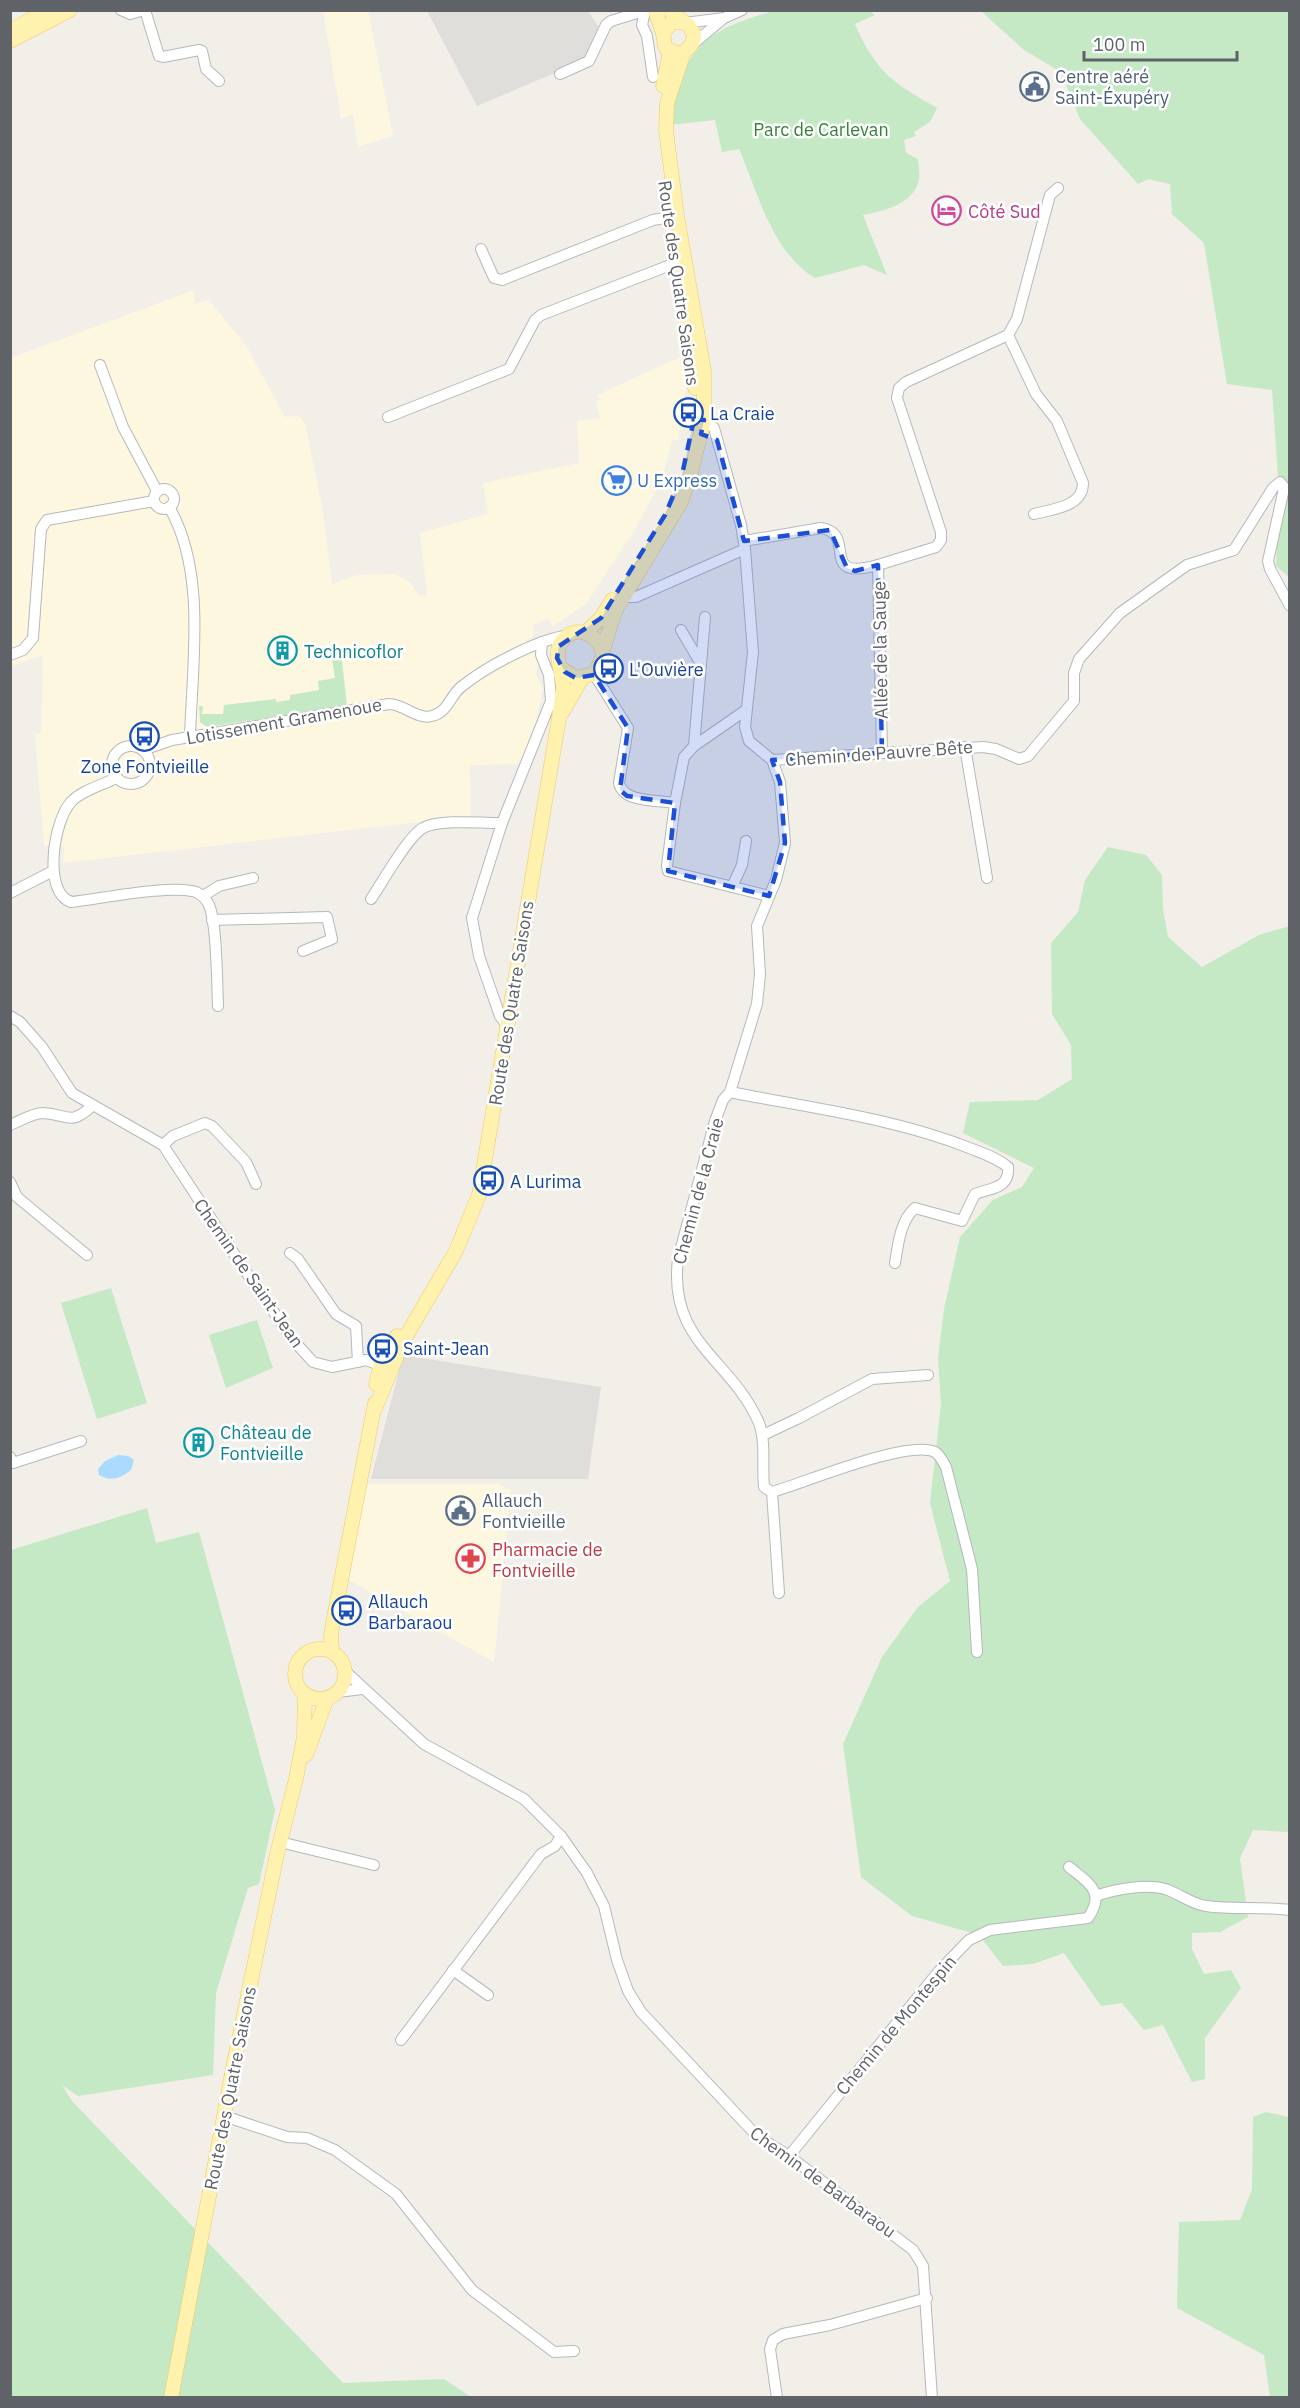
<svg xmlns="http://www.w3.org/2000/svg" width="1300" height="2408" viewBox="0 0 1300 2408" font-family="'IBM Plex Sans',sans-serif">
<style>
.commercial{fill:#fef7e0}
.industrial{fill:#e0deda}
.green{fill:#c5e8c5}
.water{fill:#aadaff}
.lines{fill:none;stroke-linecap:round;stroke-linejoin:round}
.minor-casing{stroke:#b5b8bc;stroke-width:12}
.major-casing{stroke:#f2c960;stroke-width:15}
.minor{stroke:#fff;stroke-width:10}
.major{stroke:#fff2af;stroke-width:14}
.marked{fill:#1d4ed8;fill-opacity:0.2;stroke:#1d4ed8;stroke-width:4.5;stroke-dasharray:12 8;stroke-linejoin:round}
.labels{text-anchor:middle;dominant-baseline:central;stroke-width:5;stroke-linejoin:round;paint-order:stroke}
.service-label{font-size:18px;fill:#4e5e75;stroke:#fff;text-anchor:start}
.park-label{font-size:18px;fill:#348238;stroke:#fff}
.hotel-label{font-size:18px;fill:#b23c85;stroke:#fff;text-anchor:start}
.street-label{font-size:18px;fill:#5f6368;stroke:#fff}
.transit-label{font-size:18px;fill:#164399;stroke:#fff;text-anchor:start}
.shop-label{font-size:18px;fill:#366cbe;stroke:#fff;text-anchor:start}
.culture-label{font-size:18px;fill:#0d838f;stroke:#fff;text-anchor:start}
.health-label{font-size:18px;fill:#be3a42;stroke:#fff;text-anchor:start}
</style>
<rect width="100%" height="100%" fill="#f1efe8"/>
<!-- commercial -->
<g class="commercial">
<path d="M 323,11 L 368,11 L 393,136 L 358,147 L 353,115 L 341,118 Z"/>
<path d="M 194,290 L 195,304 L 209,300 L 247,347 L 285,417 L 299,416 L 305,423 L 323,512 L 332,584 L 358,575 L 395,574 L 410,582 L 419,596 L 427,595 L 420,533 L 488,514 L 483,483 L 579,463 L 577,421 L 600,418 L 596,401 L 600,400 L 598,395 L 686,354 L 688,376 L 678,440 L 672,440 L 662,479 L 634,531 L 586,604 L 553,626 L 548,619 L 533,625 L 534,635 L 526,641 L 530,650 L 537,652 L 541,659 L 535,673 L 543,688 L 532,739 L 522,764 L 470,765 L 471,816 L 63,863 L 64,847 L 44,845 L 35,735 L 41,732 L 43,655 L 11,666 L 11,358 Z"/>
<path d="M 367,1484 L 498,1484 L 511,1490 L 494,1662 L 349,1580 Z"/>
</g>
<!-- industrial -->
<g class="industrial">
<path d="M 427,11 L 588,11 L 600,29 L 588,59 L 477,106 Z"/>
<path d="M 403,1355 L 601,1387 L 588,1479 L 371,1479 Z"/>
</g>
<!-- green -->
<g class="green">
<path d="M 773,11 L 869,11 L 875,15 L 855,24 C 875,71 894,84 937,108 L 930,122 L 914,132 L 916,136 L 904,140 L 906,153 L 918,159 C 918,166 921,176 918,183 C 911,205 883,211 863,215 L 887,275 L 864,265 L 815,278 C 772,252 758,193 739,149 L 722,152 L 715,120 L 670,125 C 670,108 675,95 680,80 C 698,33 729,25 773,11 Z"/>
<path d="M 981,11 L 1289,11 L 1289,577 L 1276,566 L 1279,491 L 1272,390 L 1227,384 L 1204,243 L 1172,214 L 1170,184 L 1148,179 L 1138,184 L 1080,119 L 1061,72 L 1024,50 Z"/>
<path d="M 341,652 L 347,706 L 207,727 L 200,722 L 199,706 L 203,706 L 202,714 L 223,714 L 224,705 L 276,699 L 276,702 L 290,700 L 290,695 L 319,690 L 318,681 L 335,678 L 331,653 Z"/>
<path d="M 1108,847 L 1146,855 L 1162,875 L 1163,909 L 1168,937 L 1202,967 L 1259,935 L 1290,926 L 1289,1832 L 1253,1830 L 1240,1858 L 1248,1917 L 1220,1932 L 1192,1933 L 1192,1949 L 1204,1974 L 1231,1970 L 1241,1988 L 1205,2038 L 1205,2079 L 1192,2082 L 1163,2025 L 1144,2030 L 1122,2003 L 1101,2006 L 1064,1953 L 1033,1964 L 1003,1966 L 979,1935 L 912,1916 L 861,1877 L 843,1744 L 882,1657 L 918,1607 L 950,1581 L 930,1503 L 941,1404 L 938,1358 L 944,1309 L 960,1237 L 993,1200 L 1022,1187 L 1034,1168 L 963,1133 L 970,1102 L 1038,1100 L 1072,1079 L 1071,1045 L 1052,1014 L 1051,943 L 1078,912 L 1085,880 Z"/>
<path d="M 111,1288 L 147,1403 L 97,1419 L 61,1303 Z"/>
<path d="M 257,1320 L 273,1368 L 226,1388 L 209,1335 Z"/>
<path d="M 147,1508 L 156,1543 L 199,1532 L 275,1810 L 259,1884 L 248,1888 L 216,1993 L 213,2075 L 78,2096 L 62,2085 L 72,2101 L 343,2383 L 444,2379 L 471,2397 L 11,2398 L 11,1550 Z"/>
<path d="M 1266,2112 L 1289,2117 L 1289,2397 L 1270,2397 L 1264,2355 L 1177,2308 L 1179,2222 L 1240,2220 L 1252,2189 L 1253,2117 Z"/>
</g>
<!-- water -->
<path class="water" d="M 118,1455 L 128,1456 L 134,1460 L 131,1470 C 121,1478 111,1482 99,1475 L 98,1469 L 105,1461 Z"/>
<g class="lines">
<defs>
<g id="minor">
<path d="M 121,10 L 130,14 L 144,10"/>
<path d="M 145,10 L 159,56 L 163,57 L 199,50 L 202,51 L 206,69 L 219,81"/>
<path d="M 645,11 L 642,25 L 647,36 L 653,77"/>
<path d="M 685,23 L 724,18"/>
<path d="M 693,44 L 724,18 L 742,10"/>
<path d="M 560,74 L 589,61 L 606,25 L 611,21 L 647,10"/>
<path d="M 481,249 L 494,278 L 502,280 L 653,220 L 677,216"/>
<path d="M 1008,335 L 1036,394 L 1057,421 L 1083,483 C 1083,507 1053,509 1034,514"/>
<path d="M 100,365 L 123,427 L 157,491"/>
<path d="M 388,417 L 509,369 L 535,320 L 541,315 L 686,259"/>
<path d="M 694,419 L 704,420 L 714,428 L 741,525 L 745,549 L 753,652 L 745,727 L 749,741 L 772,760 L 780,782 L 785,843 L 776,880 L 757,926 L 760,974 L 757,1004 L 730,1092 L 723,1100 L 715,1121 L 678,1259 C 668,1343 731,1358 759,1423 C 766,1442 762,1467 764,1487 L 772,1492 C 804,1483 908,1439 935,1452 C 940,1455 943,1462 946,1467 L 972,1569 L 977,1652"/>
<circle cx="164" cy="499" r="10"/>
<path d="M 169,507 C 207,572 192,665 190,737"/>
<path d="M 744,541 L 821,528 C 859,534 816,582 878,565 L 882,753"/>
<path d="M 878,565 L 936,547 L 941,540 L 941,532 L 897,398 L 899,388 L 906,382 L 1008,335 L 1017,319 L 1050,195 L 1058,188"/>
<path d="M 623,597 L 636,597 L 745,549"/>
<path d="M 681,630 L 701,664"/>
<path d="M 10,655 L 23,650 L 33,638 L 41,529 L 47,520 L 154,501"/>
<path d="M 594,674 L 628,728 L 619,783 C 623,803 658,800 675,803 L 684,757 L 694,746 L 746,710"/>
<circle cx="131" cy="765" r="19"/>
<path d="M 694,746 L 705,617"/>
<path d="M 965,747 L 987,878"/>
<path d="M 143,750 L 172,740 L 389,704 C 404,704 417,720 432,716 C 448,712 450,696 461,687 C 487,666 538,639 570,635"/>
<path d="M 772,760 L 983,747 L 996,749 L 1019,759 L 1028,756 L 1074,701 L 1074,673 L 1079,659 L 1120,613 L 1187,565 L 1234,550 L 1273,488 L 1280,482 L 1284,487 L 1283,493 L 1268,561 L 1270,569 L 1290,606"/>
<path d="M 116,778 C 103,785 82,790 71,802 C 54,820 42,892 71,902 C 99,899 172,884 196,892 C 201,894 207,900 209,905 C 217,923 217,983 218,1006"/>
<path d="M 675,803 L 667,866 L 668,871 L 769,896"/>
<path d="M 732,887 L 742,865 L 746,841"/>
<path d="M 10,893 L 53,871"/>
<path d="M 203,896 L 219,886 L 253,878"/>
<path d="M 371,899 C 382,883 408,836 423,828 C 439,819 483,823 502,823"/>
<path d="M 212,920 L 327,917 L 332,939 L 303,951"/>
<path d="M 10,1016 L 20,1022 L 42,1047 L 72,1093 L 163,1145 L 246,1272 L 294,1341 L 313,1362 L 332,1367 L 366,1360 L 387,1368"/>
<path d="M 508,1027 L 500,1016 L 479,956 L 472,918 L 502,823 L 551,701 L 549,675 L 541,655 L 542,642"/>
<path d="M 730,1092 C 810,1108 895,1118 972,1149 C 985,1154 997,1158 1008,1167 C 1010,1189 990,1188 975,1194 L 962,1221 L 915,1208 C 900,1221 898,1245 895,1263"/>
<path d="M 10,1125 C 20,1121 33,1113 43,1113 C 69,1114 69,1127 92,1106"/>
<path d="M 163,1145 L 173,1136 L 205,1123 L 212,1126 L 246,1162 L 256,1184"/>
<path d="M 10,1182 L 17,1197 L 87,1255"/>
<path d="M 290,1253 L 298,1259 L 336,1314 L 356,1326 L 358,1362"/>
<path d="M 763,1435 L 799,1418 L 872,1379 L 928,1375"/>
<path d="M 10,1457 L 13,1463 L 81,1441"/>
<path d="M 772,1492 L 779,1593"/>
<path d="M 345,1671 L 424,1744 L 524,1799 L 561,1836 L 587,1873 L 604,1906 L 617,1960 L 628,1991 L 641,2012 L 756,2135 L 789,2156 L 913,2250 L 923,2266 L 932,2398"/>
<path d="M 338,1692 L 362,1689"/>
<path d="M 280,1842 L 374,1865"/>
<path d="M 1096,1896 C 1115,1889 1148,1883 1168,1890 C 1181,1895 1192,1904 1206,1906 C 1233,1910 1261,1906 1290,1910"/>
<path d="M 453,1970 L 488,1995"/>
<path d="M 401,2040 L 541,1854 L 555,1846 L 561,1836"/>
<path d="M 224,2116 L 287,2137 L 307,2138 L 335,2150 L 396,2194 L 472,2290 L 554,2352 L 574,2351"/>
<path d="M 789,2156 L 939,1971 L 969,1940 L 990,1930 L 1088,1918 C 1106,1892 1089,1883 1069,1867"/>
<path d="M 777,2398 L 770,2349 L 773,2340 L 783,2334 L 830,2325 L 927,2298"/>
</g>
<g id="major">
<path d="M 655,10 L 663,33"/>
<path d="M 669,10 L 689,26 L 694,34 C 693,52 677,59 665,46 L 663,33 L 672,22 L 681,22"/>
<path d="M 10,31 L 48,10"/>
<path d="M 10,41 L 70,10"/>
<path d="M 663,86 L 669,58 L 668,49"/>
<path d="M 688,324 L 695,388"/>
<path d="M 585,633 L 601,618 L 612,600"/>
<path d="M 603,650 L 615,611 L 681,502 L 690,477 L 704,420 L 704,371 L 677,216 L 666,131 L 667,103 L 684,52"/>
<path d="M 563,711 L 582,678"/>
<path d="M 376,1384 L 381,1364 L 397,1336"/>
<path d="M 375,1409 L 402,1343 L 456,1251 L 479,1195 L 559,718 C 560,708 562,699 563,689 C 564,673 551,653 563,640 C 579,622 602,637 603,657 L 594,674 L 576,678 L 561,668"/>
<circle cx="320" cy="1674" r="25"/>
<path d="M 332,1652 L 331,1634 L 336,1607 L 375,1403"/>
<path d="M 306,1755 L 327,1698"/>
<path d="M 171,2398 L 233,2068 L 277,1854 L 296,1779 L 304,1737 L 305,1695"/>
</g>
</defs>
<!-- minor casing -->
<use href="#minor" class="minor-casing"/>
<!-- major casing -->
<use href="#major" class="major-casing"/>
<!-- minor -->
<use href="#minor" class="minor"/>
<!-- major -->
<use href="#major" class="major"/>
</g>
<!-- marked area -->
<path class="marked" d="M 694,419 L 704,420 L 701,434 L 717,440 L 744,541 L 830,530 L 847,568 L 855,571 L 878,565 L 882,753 L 772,760 L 780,782 L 785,843 L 769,896 L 668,871 L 675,803 L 627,796 L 620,790 L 628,728 L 594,675 L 576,678 L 565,672 L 557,658 L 559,646 L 601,618 L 665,515 L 682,475 Z"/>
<!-- icons -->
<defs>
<symbol id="civic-ring" viewBox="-11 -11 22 22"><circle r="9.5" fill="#fff" stroke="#5c6f8a" stroke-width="1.5"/><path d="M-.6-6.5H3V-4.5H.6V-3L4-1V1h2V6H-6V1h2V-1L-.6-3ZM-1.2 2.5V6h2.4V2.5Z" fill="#5c6f8a"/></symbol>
<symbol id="hotel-ring" viewBox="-11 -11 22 22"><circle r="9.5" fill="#fff" stroke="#d1479c" stroke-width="1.5"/><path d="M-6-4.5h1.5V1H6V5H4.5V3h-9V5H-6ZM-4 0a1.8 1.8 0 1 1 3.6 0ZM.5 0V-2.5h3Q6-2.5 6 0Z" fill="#d1479c"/></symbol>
<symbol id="bus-ring" viewBox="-11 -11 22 22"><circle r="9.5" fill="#fff" stroke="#1a4fb4" stroke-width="1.5"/><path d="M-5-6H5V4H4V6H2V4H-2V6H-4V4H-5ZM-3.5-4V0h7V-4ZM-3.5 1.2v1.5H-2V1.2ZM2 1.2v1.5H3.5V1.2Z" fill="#1a4fb4"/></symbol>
<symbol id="supermarket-ring" viewBox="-11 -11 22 22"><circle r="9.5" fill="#fff" stroke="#3f7fe0" stroke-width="1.5"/><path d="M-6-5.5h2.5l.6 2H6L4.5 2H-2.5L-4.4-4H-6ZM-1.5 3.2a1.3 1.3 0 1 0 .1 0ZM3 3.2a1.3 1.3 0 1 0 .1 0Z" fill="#3f7fe0"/></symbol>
<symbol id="building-ring" viewBox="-11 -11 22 22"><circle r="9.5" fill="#fff" stroke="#0f9aa8" stroke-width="1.5"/><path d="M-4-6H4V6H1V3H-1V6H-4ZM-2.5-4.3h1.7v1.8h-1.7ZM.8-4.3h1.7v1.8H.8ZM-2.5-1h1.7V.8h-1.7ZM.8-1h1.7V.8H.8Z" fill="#0f9aa8"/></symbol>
<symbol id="pharmacy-ring" viewBox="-11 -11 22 22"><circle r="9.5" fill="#fff" stroke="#e0444e" stroke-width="1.5"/><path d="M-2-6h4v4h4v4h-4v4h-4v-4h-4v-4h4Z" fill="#e0444e"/></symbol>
</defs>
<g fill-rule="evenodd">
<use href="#civic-ring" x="1018" y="70" width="33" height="33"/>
<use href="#hotel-ring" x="930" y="194" width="33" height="33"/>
<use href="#bus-ring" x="672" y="396" width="33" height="33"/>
<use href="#supermarket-ring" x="600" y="464" width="33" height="33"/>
<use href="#building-ring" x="266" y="634" width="33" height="33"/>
<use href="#bus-ring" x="592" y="652" width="33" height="33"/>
<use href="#bus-ring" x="128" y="720" width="33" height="33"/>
<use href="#bus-ring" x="472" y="1164" width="33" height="33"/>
<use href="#bus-ring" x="366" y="1332" width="33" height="33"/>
<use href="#building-ring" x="182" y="1426" width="33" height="33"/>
<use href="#civic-ring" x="444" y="1494" width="33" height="33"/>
<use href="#pharmacy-ring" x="454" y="1542" width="33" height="33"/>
<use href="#bus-ring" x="330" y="1594" width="33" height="33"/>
</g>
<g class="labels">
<!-- service labels -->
<g class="service-label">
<text x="1055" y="76">Centre aéré<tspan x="1055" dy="21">Saint-Éxupéry</tspan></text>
<text x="482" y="1500">Allauch<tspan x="482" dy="21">Fontvieille</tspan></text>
</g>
<!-- park labels -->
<g class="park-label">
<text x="821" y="129">Parc de Carlevan</text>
</g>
<!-- hotel labels -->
<g class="hotel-label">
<text x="968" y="211">Côté Sud</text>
</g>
<!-- street labels -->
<g class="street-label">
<text transform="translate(679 283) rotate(82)">Route des Quatre Saisons</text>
<text transform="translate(880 650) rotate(-91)">Allée de la Sauge</text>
<text transform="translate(284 721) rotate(-10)">Lotissement Gramenoue</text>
<text transform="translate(879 753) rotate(-4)">Chemin de Pauvre Bête</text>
<text transform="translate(511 1003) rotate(-81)">Route des Quatre Saisons</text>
<text transform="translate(698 1191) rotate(-75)">Chemin de la Craie</text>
<text transform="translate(249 1273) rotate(55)">Chemin de Saint-Jean</text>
<text transform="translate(896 2025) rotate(-50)">Chemin de Montespin</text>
<text transform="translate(230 2088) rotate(-79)">Route des Quatre Saisons</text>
<text transform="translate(823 2182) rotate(36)">Chemin de Barbaraou</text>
</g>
<!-- transit labels -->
<g class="transit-label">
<text x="710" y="413">La Craie</text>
<text x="629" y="669">L'Ouvière</text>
<text x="145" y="766" text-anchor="middle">Zone Fontvieille</text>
<text x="510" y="1181">A Lurima</text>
<text x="403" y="1348">Saint-Jean</text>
<text x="368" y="1601">Allauch<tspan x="368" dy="21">Barbaraou</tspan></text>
</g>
<!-- shop labels -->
<g class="shop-label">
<text x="637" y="480">U Express</text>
</g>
<!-- culture labels -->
<g class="culture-label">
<text x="304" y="651">Technicoflor</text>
<text x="220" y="1432">Château de<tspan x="220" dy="21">Fontvieille</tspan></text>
</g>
<!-- health labels -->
<g class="health-label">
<text x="492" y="1549">Pharmacie de<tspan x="492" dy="21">Fontvieille</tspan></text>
</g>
</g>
<!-- border -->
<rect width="1300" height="2408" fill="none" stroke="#5f6368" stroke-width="24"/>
<!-- scale -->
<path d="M1084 51v9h153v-9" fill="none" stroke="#5f6368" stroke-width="3"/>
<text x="1093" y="51" font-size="18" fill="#5f6368" stroke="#ffffff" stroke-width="4.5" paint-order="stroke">100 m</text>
</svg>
